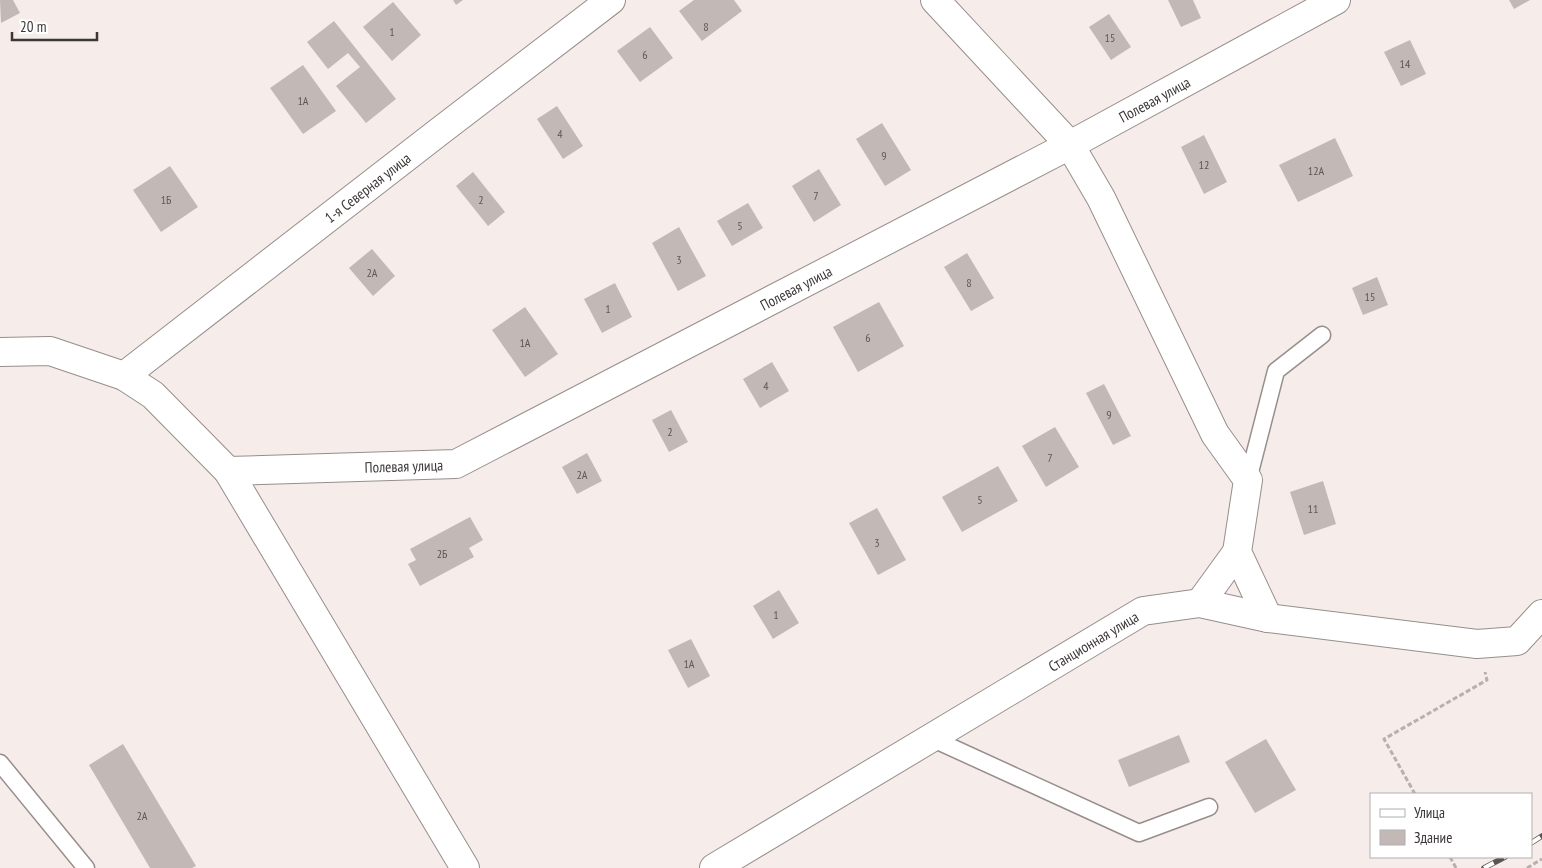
<svg xmlns="http://www.w3.org/2000/svg" width="1542" height="868" viewBox="0 0 1542 868" font-family="'PT Sans Narrow',sans-serif">
<style>
.building{fill:#c2b9b6}
.lines{fill:none;stroke-linecap:round;stroke-linejoin:round}
.lane-casing{stroke:#978e8c;stroke-width:19}
.street-casing{stroke:#978e8c;stroke-width:30}
.path{stroke:#b8b0ae;stroke-width:3;stroke-dasharray:5 2.5;stroke-linecap:butt}
.lane{stroke:#fff;stroke-width:16}
.street{stroke:#fff;stroke-width:28}
.rail-casing{stroke:#5a5554;stroke-width:5.5}
.rail{stroke:#fff;stroke-width:4;stroke-dasharray:11;stroke-linecap:butt}
.labels{text-anchor:middle;dominant-baseline:central;stroke-width:5;stroke-linejoin:round;paint-order:stroke}
.number-label{font-size:12px;fill:#5d5856}
.street-label{font-size:15px;fill:#3b3736;stroke:#fff}
</style>
<rect width="100%" height="100%" fill="#f6edea"/>
<!-- building -->
<g class="building">
<path d="M 0,0 L 13,0 L 20,13 L 1,23 Z"/>
<path d="M 453,0 L 463,0 L 456,5 Z"/>
<path d="M 694,0 L 734,0 L 742,11 L 702,41 L 679,11 Z"/>
<path d="M 1168,0 L 1193,0 L 1201,18 L 1181,27 Z"/>
<path d="M 1509,0 L 1530,0 L 1514,9 Z"/>
<path d="M 393,2 L 421,35 L 392,61 L 363,27 Z"/>
<path d="M 1109,14 L 1131,47 L 1111,60 L 1089,27 Z"/>
<path d="M 334,21 L 396,99 L 366,123 L 336,86 L 360,67 L 348,53 L 328,69 L 307,42 Z"/>
<path d="M 650,27 L 673,58 L 640,82 L 617,51 Z"/>
<path d="M 1410,40 L 1426,74 L 1401,86 L 1384,52 Z"/>
<path d="M 303,65 L 336,111 L 303,134 L 270,88 Z"/>
<path d="M 557,106 L 583,146 L 563,159 L 537,119 Z"/>
<path d="M 882,123 L 911,170 L 885,186 L 856,139 Z"/>
<path d="M 1204,135 L 1227,182 L 1204,194 L 1181,147 Z"/>
<path d="M 1335,138 L 1353,176 L 1298,202 L 1279,165 Z"/>
<path d="M 170,166 L 198,207 L 161,232 L 133,190 Z"/>
<path d="M 819,169 L 841,205 L 814,222 L 792,186 Z"/>
<path d="M 473,172 L 505,212 L 488,226 L 456,186 Z"/>
<path d="M 748,203 L 763,228 L 732,246 L 717,221 Z"/>
<path d="M 679,227 L 706,276 L 678,291 L 652,243 Z"/>
<path d="M 372,249 L 395,276 L 373,296 L 349,268 Z"/>
<path d="M 967,253 L 994,298 L 971,311 L 944,267 Z"/>
<path d="M 1377,277 L 1388,305 L 1363,315 L 1352,288 Z"/>
<path d="M 615,283 L 632,317 L 602,333 L 584,299 Z"/>
<path d="M 879,302 L 904,346 L 858,372 L 833,327 Z"/>
<path d="M 525,307 L 558,354 L 525,377 L 492,330 Z"/>
<path d="M 772,362 L 789,391 L 760,408 L 743,379 Z"/>
<path d="M 1104,384 L 1131,436 L 1113,445 L 1086,393 Z"/>
<path d="M 671,410 L 688,442 L 669,452 L 652,420 Z"/>
<path d="M 1055,427 L 1079,467 L 1046,487 L 1022,446 Z"/>
<path d="M 587,453 L 602,481 L 577,494 L 562,467 Z"/>
<path d="M 998,466 L 1018,501 L 962,532 L 942,497 Z"/>
<path d="M 1323,481 L 1336,524 L 1304,535 L 1290,492 Z"/>
<path d="M 877,508 L 906,560 L 878,575 L 849,523 Z"/>
<path d="M 470,517 L 483,540 L 469,548 L 474,557 L 420,586 L 408,564 L 416,560 L 410,549 Z"/>
<path d="M 779,590 L 799,623 L 773,639 L 753,606 Z"/>
<path d="M 691,639 L 710,676 L 688,688 L 668,650 Z"/>
<path d="M 1179,735 L 1190,762 L 1129,787 L 1118,760 Z"/>
<path d="M 1266,739 L 1296,790 L 1255,813 L 1225,762 Z"/>
<path d="M 123,744 L 196,866 L 192,868 L 150,868 L 89,765 Z"/>
</g>
<g class="lines">
<defs>
<g id="lane">
<path d="M 1248,480 L 1276,371 L 1322,335"/>
<path d="M 931,738 L 1139,833 L 1209,807"/>
<path d="M 0,763 L 86,868"/>
</g>
<g id="street">
<path d="M 935,0 L 1070,145 L 1101,198 L 1215,434 L 1248,480 L 1237,552 L 1268,618"/>
<path d="M 0,352 L 50,351 L 124,376 L 153,395 L 228,471 L 465,868"/>
<path id="s1" d="M 124,376 L 440,131 L 611,0"/>
<path id="s2" d="M 228,471 L 456,464 L 1070,145 L 1336,0"/>
<path d="M 1200,603 L 1237,552"/>
<path id="s3" d="M 714,868 L 1143,611 L 1200,603 L 1268,618 L 1477,644 L 1517,641 L 1542,614"/>
</g>
</defs>
<!-- lane casing -->
<use href="#lane" class="lane-casing"/>
<!-- street casing -->
<use href="#street" class="street-casing"/>
<!-- path -->
<g class="path">
<path d="M 1415,794 L 1384,739 L 1487,680 L 1485,672"/>
<path d="M 1450,857 L 1456,868"/>
<path d="M 1527,868 L 1542,859"/>
</g>
<!-- lane -->
<use href="#lane" class="lane"/>
<!-- street -->
<use href="#street" class="street"/>
<defs>
<g id="rail">
<path d="M 1531,843 L 1542,836"/>
<path d="M 1484,868 L 1505,857"/>
</g>
</defs>
<!-- rail casing -->
<use href="#rail" class="rail-casing"/>
<!-- rail -->
<use href="#rail" class="rail"/>
</g>
<g class="labels">
<!-- number labels -->
<g class="number-label">
<text x="706" y="26">8</text>
<text x="392" y="31">1</text>
<text x="1110" y="37">15</text>
<text x="645" y="54">6</text>
<text x="1405" y="63">14</text>
<text x="303" y="100">1А</text>
<text x="560" y="133">4</text>
<text x="884" y="155">9</text>
<text x="1204" y="164">12</text>
<text x="1316" y="170">12А</text>
<text x="816" y="195">7</text>
<text x="166" y="199">1Б</text>
<text x="481" y="199">2</text>
<text x="740" y="225">5</text>
<text x="679" y="259">3</text>
<text x="372" y="272">2А</text>
<text x="969" y="282">8</text>
<text x="1370" y="296">15</text>
<text x="608" y="308">1</text>
<text x="868" y="337">6</text>
<text x="525" y="342">1А</text>
<text x="766" y="385">4</text>
<text x="1109" y="414">9</text>
<text x="670" y="431">2</text>
<text x="1050" y="457">7</text>
<text x="582" y="474">2А</text>
<text x="980" y="499">5</text>
<text x="1313" y="508">11</text>
<text x="877" y="542">3</text>
<text x="442" y="553">2Б</text>
<text x="776" y="614">1</text>
<text x="689" y="663">1А</text>
<text x="142" y="815">2А</text>
</g>
<!-- street labels -->
<g class="street-label">
<text stroke="none"><textPath href="#s2" startOffset="1016">Полевая улица</textPath></text>
<text stroke="none"><textPath href="#s1" startOffset="308">1-я Северная улица</textPath></text>
<text stroke="none"><textPath href="#s2" startOffset="611">Полевая улица</textPath></text>
<text stroke="none"><textPath href="#s2" startOffset="176">Полевая улица</textPath></text>
<text stroke="none"><textPath href="#s3" startOffset="442">Станционная улица</textPath></text>
</g>
</g>
<!-- legend -->
<rect x="1370" y="793" width="162" height="65" fill="#ffffff" stroke="#b1afaf"/>
<rect x="1380" y="809" width="25" height="8" fill="#ffffff" stroke="#b1afaf"/>
<text x="1414" y="818" font-size="15" fill="#3b3736">Улица</text>
<rect x="1380" y="830" width="25" height="15" fill="#c2b9b6" stroke="#b1afaf"/>
<text x="1414" y="843" font-size="15" fill="#3b3736">Здание</text>
<!-- scale -->
<path d="M12 32v8h85v-8" fill="none" stroke="#3b3736" stroke-width="2.5"/>
<text x="20" y="32" font-size="15" fill="#3b3736" stroke="#ffffff" stroke-width="4" paint-order="stroke">20 m</text>
</svg>
